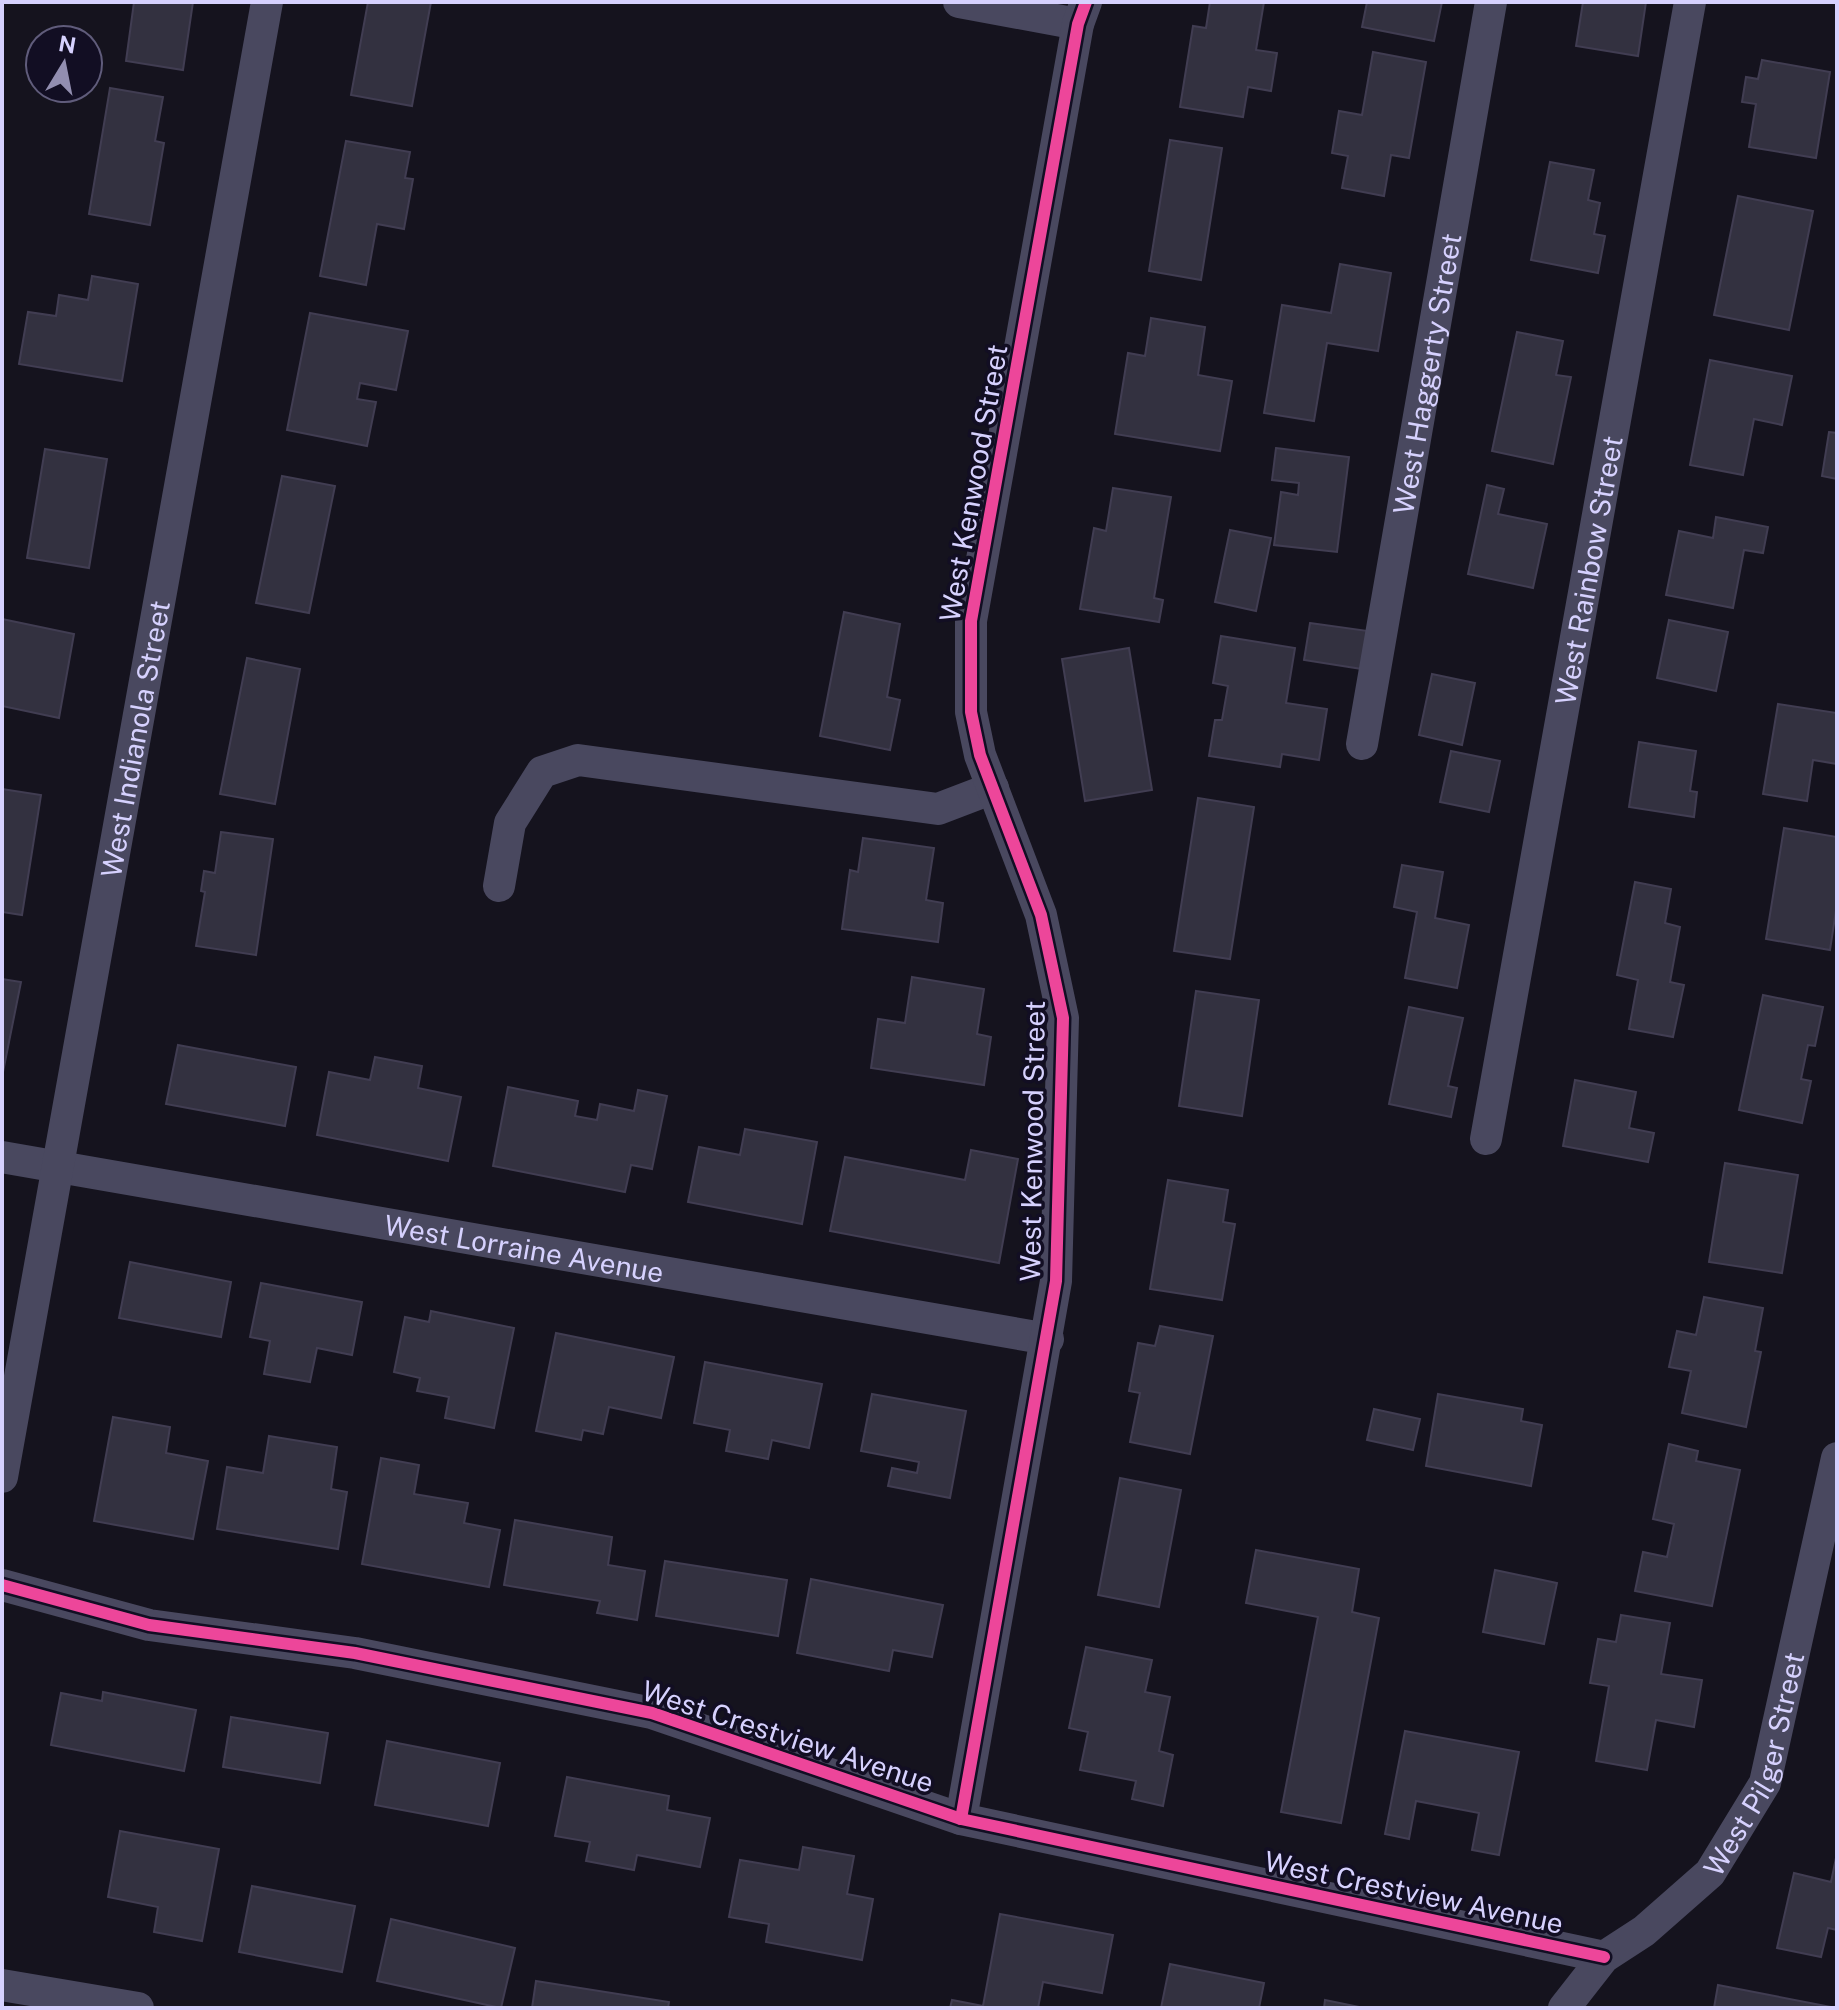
<svg xmlns="http://www.w3.org/2000/svg" width="1839" height="2010" viewBox="0 0 1839 2010" font-family="'Public Sans',sans-serif">
<style>
.building{fill:#333140;stroke:#413d52;stroke-width:2}
.lines{fill:none;stroke-linecap:round;stroke-linejoin:round}
.street{stroke:#49485f;stroke-width:32}
.cycleway-casing{stroke:#120e23;stroke-width:17}
.cycleway{stroke:#ed469a;stroke-width:12}
.labels{text-anchor:middle;dominant-baseline:central;stroke-width:7;stroke-linejoin:round;paint-order:stroke}
.street-label{font-size:28px;fill:#d6d1fe;stroke:#120e23}
</style>
<rect width="100%" height="100%" fill="#15131e"/>
<!-- building -->
<g class="building">
<path d="M 134,2 L 193,2 L 183,70 L 126,61 Z"/>
<path d="M 368,2 L 431,2 L 412,106 L 351,95 Z"/>
<path d="M 1210,2 L 1264,2 L 1256,50 L 1277,53 L 1271,91 L 1248,87 L 1243,117 L 1180,107 L 1193,26 L 1206,28 Z"/>
<path d="M 1367,2 L 1442,2 L 1434,41 L 1362,27 Z"/>
<path d="M 1583,2 L 1646,2 L 1638,56 L 1576,46 Z"/>
<path d="M 1373,52 L 1426,62 L 1409,158 L 1391,155 L 1384,196 L 1342,188 L 1348,156 L 1332,153 L 1339,111 L 1362,115 Z"/>
<path d="M 1762,60 L 1830,72 L 1816,158 L 1749,147 L 1756,104 L 1742,102 L 1746,77 L 1758,79 Z"/>
<path d="M 110,88 L 163,97 L 155,141 L 164,143 L 150,225 L 89,214 Z"/>
<path d="M 1170,140 L 1222,148 L 1201,280 L 1149,271 Z"/>
<path d="M 346,141 L 410,152 L 405,178 L 413,179 L 404,229 L 377,224 L 366,285 L 320,276 Z"/>
<path d="M 1550,162 L 1594,170 L 1588,200 L 1600,203 L 1594,234 L 1605,236 L 1598,273 L 1531,260 Z"/>
<path d="M 1738,196 L 1813,211 L 1789,330 L 1714,315 Z"/>
<path d="M 1340,264 L 1391,273 L 1378,351 L 1327,343 L 1314,421 L 1264,413 L 1282,305 L 1331,313 Z"/>
<path d="M 92,276 L 138,284 L 122,381 L 19,364 L 28,312 L 56,316 L 59,295 L 88,300 Z"/>
<path d="M 310,313 L 408,331 L 396,390 L 360,383 L 357,399 L 376,402 L 367,446 L 287,430 Z"/>
<path d="M 1151,318 L 1205,327 L 1198,375 L 1232,381 L 1220,451 L 1115,434 L 1128,353 L 1145,356 Z"/>
<path d="M 1517,332 L 1563,341 L 1556,375 L 1571,377 L 1553,464 L 1492,451 Z"/>
<path d="M 1710,360 L 1792,376 L 1782,425 L 1754,419 L 1743,475 L 1690,465 Z"/>
<path d="M 1829,432 L 1837,433 L 1837,479 L 1822,476 Z"/>
<path d="M 1276,448 L 1349,457 L 1337,552 L 1274,545 L 1281,492 L 1298,495 L 1299,483 L 1272,480 Z"/>
<path d="M 45,449 L 107,459 L 89,568 L 27,558 Z"/>
<path d="M 282,476 L 335,486 L 309,613 L 256,603 Z"/>
<path d="M 1487,485 L 1504,489 L 1498,514 L 1547,524 L 1533,588 L 1468,574 Z"/>
<path d="M 1113,488 L 1171,497 L 1154,598 L 1163,600 L 1159,622 L 1080,609 L 1094,528 L 1106,531 Z"/>
<path d="M 1716,517 L 1768,527 L 1763,553 L 1744,550 L 1733,608 L 1666,595 L 1679,531 L 1713,538 Z"/>
<path d="M 1230,530 L 1271,538 L 1256,611 L 1215,602 Z"/>
<path d="M 844,612 L 900,624 L 887,697 L 900,700 L 890,750 L 820,736 Z"/>
<path d="M 2,619 L 74,634 L 59,718 L 2,706 Z"/>
<path d="M 1669,620 L 1728,632 L 1716,691 L 1657,678 Z"/>
<path d="M 1310,623 L 1368,631 L 1362,669 L 1304,660 Z"/>
<path d="M 1221,636 L 1295,648 L 1286,703 L 1327,709 L 1319,760 L 1282,754 L 1280,767 L 1209,756 L 1215,720 L 1222,720 L 1228,686 L 1213,683 Z"/>
<path d="M 1129,648 L 1152,790 L 1085,801 L 1062,659 Z"/>
<path d="M 247,658 L 300,669 L 275,804 L 220,794 Z"/>
<path d="M 1432,674 L 1475,683 L 1462,745 L 1419,735 Z"/>
<path d="M 1778,704 L 1837,713 L 1837,764 L 1813,760 L 1807,801 L 1763,794 Z"/>
<path d="M 1639,742 L 1696,751 L 1690,791 L 1697,792 L 1694,817 L 1629,807 Z"/>
<path d="M 1451,751 L 1500,761 L 1489,812 L 1440,802 Z"/>
<path d="M 2,789 L 41,795 L 22,915 L 2,912 Z"/>
<path d="M 1198,798 L 1254,807 L 1230,959 L 1174,951 Z"/>
<path d="M 1784,828 L 1837,837 L 1837,904 L 1830,950 L 1766,939 Z"/>
<path d="M 221,832 L 273,839 L 256,955 L 196,946 L 205,892 L 201,891 L 204,871 L 215,873 Z"/>
<path d="M 863,838 L 934,848 L 926,900 L 943,903 L 938,942 L 842,929 L 850,870 L 858,872 Z"/>
<path d="M 1402,865 L 1443,872 L 1435,918 L 1469,925 L 1457,988 L 1405,978 L 1417,912 L 1394,907 Z"/>
<path d="M 1635,882 L 1671,889 L 1665,923 L 1680,927 L 1670,982 L 1684,985 L 1673,1037 L 1629,1029 L 1638,980 L 1617,975 Z"/>
<path d="M 912,977 L 984,989 L 977,1034 L 991,1037 L 984,1085 L 871,1068 L 878,1019 L 905,1023 Z"/>
<path d="M 2,979 L 21,982 L 2,1077 Z"/>
<path d="M 1196,991 L 1259,1000 L 1242,1116 L 1179,1106 Z"/>
<path d="M 1763,995 L 1823,1007 L 1815,1046 L 1808,1045 L 1801,1079 L 1811,1081 L 1802,1123 L 1739,1110 Z"/>
<path d="M 1409,1007 L 1463,1018 L 1448,1086 L 1457,1088 L 1451,1117 L 1389,1104 Z"/>
<path d="M 178,1045 L 296,1067 L 285,1126 L 166,1104 Z"/>
<path d="M 375,1057 L 422,1066 L 418,1088 L 461,1097 L 448,1161 L 317,1135 L 329,1072 L 370,1080 Z"/>
<path d="M 1575,1080 L 1636,1092 L 1629,1128 L 1654,1133 L 1648,1162 L 1563,1146 Z"/>
<path d="M 508,1087 L 578,1101 L 575,1116 L 597,1120 L 600,1104 L 634,1111 L 638,1090 L 667,1096 L 652,1169 L 631,1165 L 625,1192 L 493,1166 Z"/>
<path d="M 745,1129 L 817,1142 L 802,1224 L 688,1202 L 699,1147 L 740,1155 Z"/>
<path d="M 971,1150 L 1018,1159 L 999,1263 L 830,1231 L 845,1157 L 965,1180 Z"/>
<path d="M 1725,1163 L 1798,1175 L 1782,1273 L 1709,1262 Z"/>
<path d="M 1168,1180 L 1228,1190 L 1223,1222 L 1235,1224 L 1222,1300 L 1150,1289 Z"/>
<path d="M 130,1262 L 231,1282 L 221,1337 L 119,1318 Z"/>
<path d="M 261,1283 L 362,1302 L 352,1355 L 317,1348 L 310,1382 L 264,1374 L 270,1341 L 250,1337 Z"/>
<path d="M 1704,1297 L 1763,1308 L 1755,1351 L 1761,1352 L 1746,1427 L 1682,1413 L 1691,1371 L 1669,1367 L 1677,1331 L 1696,1335 Z"/>
<path d="M 431,1311 L 514,1328 L 494,1428 L 445,1418 L 449,1397 L 417,1391 L 420,1378 L 394,1372 L 405,1317 L 429,1322 Z"/>
<path d="M 1160,1326 L 1213,1336 L 1190,1454 L 1130,1442 L 1140,1393 L 1129,1391 L 1138,1343 L 1155,1346 Z"/>
<path d="M 556,1333 L 674,1357 L 661,1418 L 609,1407 L 603,1434 L 583,1430 L 581,1440 L 536,1431 Z"/>
<path d="M 705,1362 L 822,1384 L 809,1448 L 772,1440 L 768,1459 L 726,1451 L 730,1430 L 694,1423 Z"/>
<path d="M 872,1394 L 966,1411 L 950,1498 L 888,1486 L 892,1468 L 917,1473 L 919,1462 L 861,1451 Z"/>
<path d="M 1438,1394 L 1523,1409 L 1521,1421 L 1542,1425 L 1531,1486 L 1426,1466 Z"/>
<path d="M 1374,1409 L 1420,1419 L 1413,1450 L 1367,1440 Z"/>
<path d="M 113,1417 L 170,1427 L 166,1453 L 208,1461 L 193,1539 L 94,1521 Z"/>
<path d="M 269,1436 L 337,1447 L 331,1489 L 347,1492 L 338,1549 L 217,1529 L 227,1467 L 263,1473 Z"/>
<path d="M 1669,1444 L 1698,1451 L 1696,1461 L 1740,1470 L 1712,1606 L 1635,1591 L 1643,1552 L 1667,1557 L 1674,1524 L 1653,1519 Z"/>
<path d="M 381,1458 L 419,1465 L 414,1494 L 468,1503 L 464,1523 L 500,1530 L 489,1587 L 362,1564 Z"/>
<path d="M 1120,1478 L 1181,1490 L 1159,1607 L 1098,1595 Z"/>
<path d="M 515,1520 L 612,1537 L 608,1565 L 645,1571 L 637,1620 L 597,1613 L 600,1601 L 504,1585 Z"/>
<path d="M 1256,1550 L 1359,1569 L 1352,1612 L 1379,1618 L 1341,1823 L 1281,1812 L 1318,1617 L 1246,1603 Z"/>
<path d="M 665,1561 L 787,1580 L 778,1636 L 656,1616 Z"/>
<path d="M 1495,1570 L 1557,1583 L 1544,1644 L 1483,1632 Z"/>
<path d="M 811,1579 L 943,1605 L 932,1657 L 893,1650 L 889,1671 L 797,1653 Z"/>
<path d="M 1621,1615 L 1670,1623 L 1661,1674 L 1702,1680 L 1694,1727 L 1656,1720 L 1647,1770 L 1596,1761 L 1609,1686 L 1590,1683 L 1598,1639 L 1616,1642 Z"/>
<path d="M 1086,1647 L 1152,1660 L 1145,1692 L 1170,1697 L 1159,1751 L 1173,1755 L 1163,1806 L 1132,1799 L 1136,1781 L 1080,1770 L 1088,1732 L 1069,1728 Z"/>
<path d="M 103,1692 L 196,1710 L 184,1771 L 51,1745 L 61,1693 L 102,1701 Z"/>
<path d="M 231,1717 L 328,1733 L 320,1783 L 223,1767 Z"/>
<path d="M 1405,1731 L 1519,1752 L 1499,1855 L 1472,1850 L 1479,1813 L 1416,1801 L 1409,1839 L 1385,1834 Z"/>
<path d="M 387,1741 L 500,1763 L 488,1826 L 375,1805 Z"/>
<path d="M 567,1777 L 669,1796 L 667,1810 L 710,1818 L 700,1867 L 637,1855 L 634,1870 L 586,1861 L 590,1842 L 555,1836 Z"/>
<path d="M 120,1831 L 219,1849 L 202,1941 L 154,1932 L 158,1907 L 108,1897 Z"/>
<path d="M 803,1847 L 854,1856 L 847,1894 L 873,1899 L 862,1960 L 766,1942 L 769,1924 L 729,1917 L 740,1860 L 799,1870 Z"/>
<path d="M 1837,1853 L 1837,1930 L 1828,1928 L 1821,1957 L 1777,1948 L 1794,1873 L 1831,1882 Z"/>
<path d="M 252,1886 L 355,1906 L 342,1972 L 239,1952 Z"/>
<path d="M 1000,1914 L 1113,1935 L 1102,1993 L 1043,1982 L 1038,2008 L 950,2008 L 952,2000 L 983,2006 Z"/>
<path d="M 391,1919 L 515,1948 L 501,2008 L 377,1981 Z"/>
<path d="M 1170,1964 L 1264,1983 L 1259,2008 L 1161,2008 Z"/>
<path d="M 536,1981 L 669,2002 L 668,2008 L 532,2008 Z"/>
<path d="M 1718,1985 L 1836,2008 L 1714,2008 Z"/>
<path d="M 1325,2000 L 1364,2008 L 1324,2008 Z"/>
</g>
<g class="lines">
<!-- street -->
<g class="street">
<path d="M 959,2 L 1078,24"/>
<path id="s1" d="M 1362,744 L 1491,2"/>
<path d="M 499,886 L 510,823 L 542,772 L 578,760 L 938,809 L 993,788"/>
<path id="s2" d="M 1486,1139 L 1690,2"/>
<path id="s3" d="M 2,1157 L 1048,1339"/>
<path id="s4" d="M 2,1477 L 267,2"/>
<path d="M 2,1585 L 149,1625 L 355,1653 L 652,1713 L 961,1819 L 1604,1957"/>
<path d="M 961,1819 L 1056,1281 L 1063,1018 L 1041,915 L 980,755 L 971,712 L 971,621 L 1078,24 L 1086,2"/>
<path d="M 2,1985 L 138,2008"/>
<path id="s5" d="M 1564,2008 L 1604,1957 L 1644,1931 L 1710,1873 L 1765,1783 L 1837,1458"/>
</g>
<defs>
<g id="cycleway">
<path d="M 2,1585 L 149,1625 L 355,1653 L 652,1713 L 961,1819 L 1604,1957"/>
<path d="M 961,1819 L 1056,1281 L 1063,1018 L 1041,915 L 980,755 L 971,712 L 971,621 L 1078,24 L 1086,2"/>
</g>
</defs>
<!-- cycleway casing -->
<use href="#cycleway" class="cycleway-casing"/>
<!-- cycleway -->
<use href="#cycleway" class="cycleway"/>
</g>
<g class="labels">
<!-- street labels -->
<g class="street-label">
<text stroke="none"><textPath href="#s1" startOffset="376">West Haggerty Street</textPath></text>
<text transform="translate(973 483) rotate(-80)">West Kenwood Street</text>
<text stroke="none"><textPath href="#s2" startOffset="578">West Rainbow Street</textPath></text>
<text stroke="none"><textPath href="#s4" startOffset="750">West Indianola Street</textPath></text>
<text transform="translate(1032 1141) rotate(-89)">West Kenwood Street</text>
<text stroke="none"><textPath href="#s3" startOffset="530">West Lorraine Avenue</textPath></text>
<text transform="translate(788 1736) rotate(18)">West Crestview Avenue</text>
<text stroke="none"><textPath href="#s5" startOffset="320">West Pilger Street</textPath></text>
<text transform="translate(1414 1892) rotate(12)">West Crestview Avenue</text>
</g>
</g>
<!-- border -->
<rect width="1839" height="2010" fill="none" stroke="#d6d1fe" stroke-width="8"/>
<!-- north arrow -->
<g transform="translate(64 64) rotate(10)"><circle r="38" fill="#120e23" stroke="#605c7b" stroke-width="2"/>
<path d="M0-6L14 30L0 20L-14 30Z" fill="#928eb0"/>
<text y="-12" font-size="22" font-weight="bold" text-anchor="middle" fill="#d6d1fe">N</text>
</g>
</svg>
